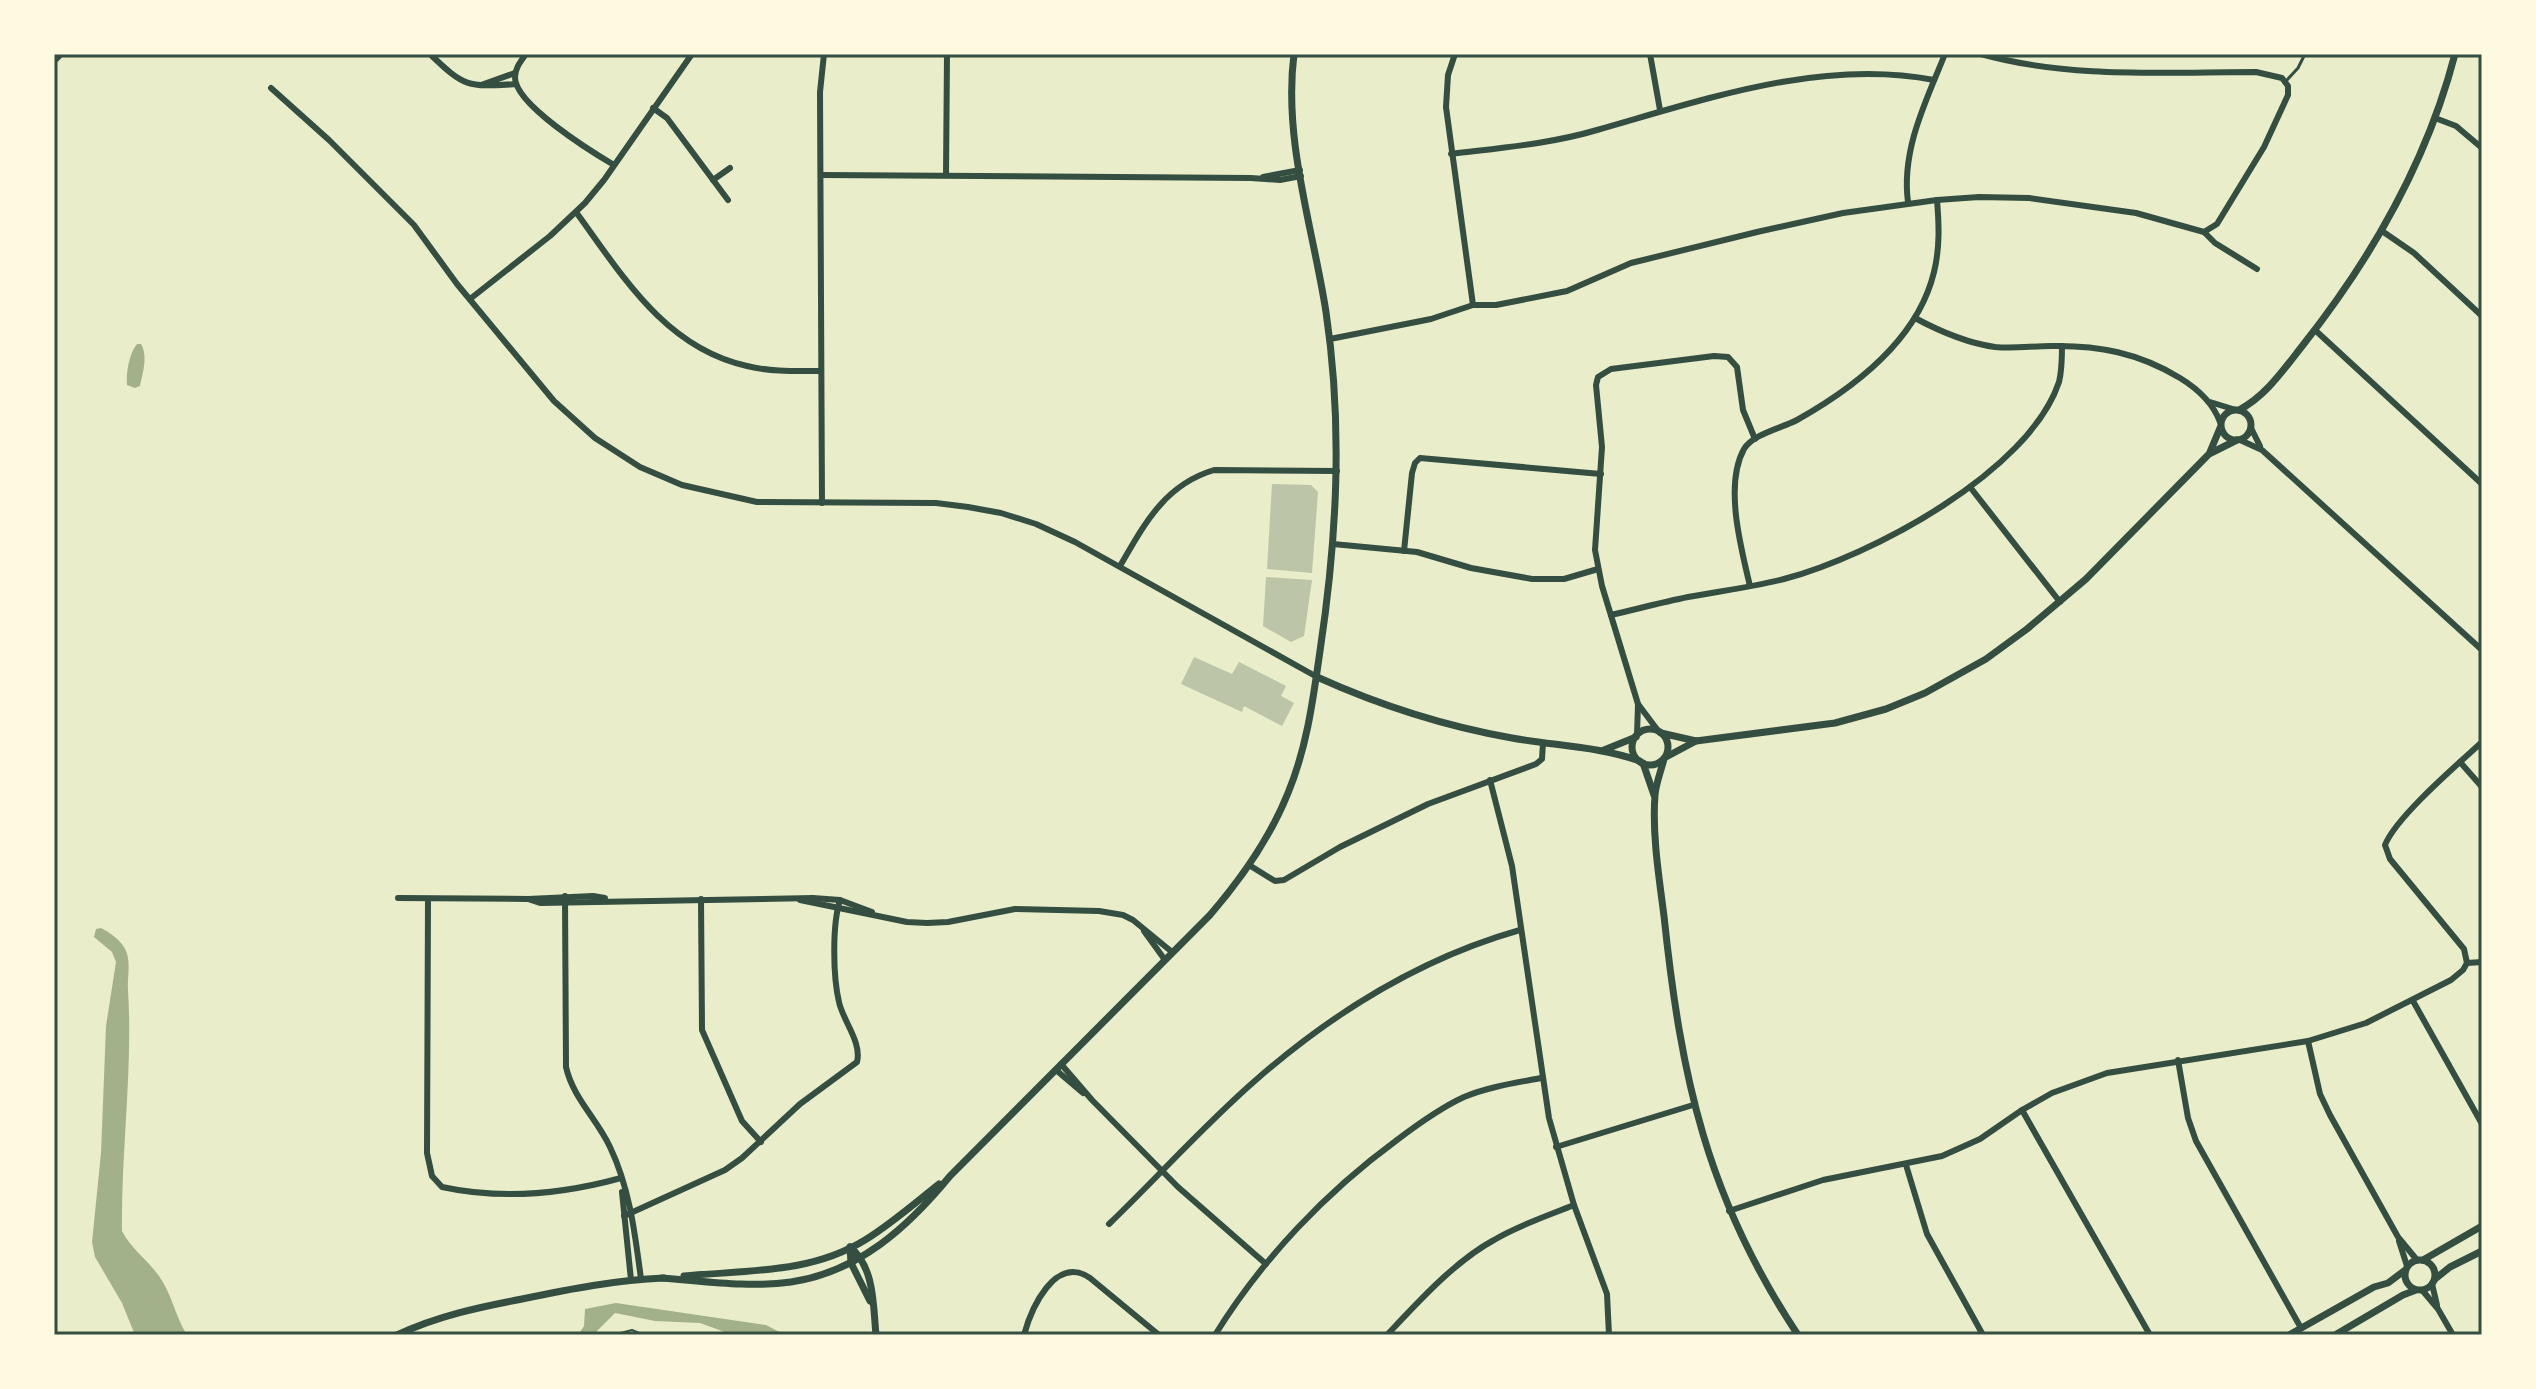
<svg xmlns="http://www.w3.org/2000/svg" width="2536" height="1389" viewBox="0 0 2536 1389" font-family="'Fira Sans',sans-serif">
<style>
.water{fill:#a3b18a}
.building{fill:#bcc5a7}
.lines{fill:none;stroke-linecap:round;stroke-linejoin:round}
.path{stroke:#344e41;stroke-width:2}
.service{stroke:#344e41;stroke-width:3}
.minor{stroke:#344e41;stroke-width:6}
.tertiary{stroke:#344e41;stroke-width:7}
.primary{stroke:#344e41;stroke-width:9}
.neatline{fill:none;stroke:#344e41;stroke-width:3}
</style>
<rect width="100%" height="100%" fill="#e9edc9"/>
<!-- water -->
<g class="water">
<path d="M 137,344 L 141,344 C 148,356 143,372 140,386 L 135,388 L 127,385 C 126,372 129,354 137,344 Z"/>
<path d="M 101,928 C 109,932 119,939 124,947 C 132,960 127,976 128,990 C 133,1070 121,1150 122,1231 C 131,1249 147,1259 159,1276 C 172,1294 175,1316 187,1335 L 135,1335 L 122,1303 L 95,1257 L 92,1242 L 101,1153 L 106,1026 L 116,962 L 112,952 L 94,937 L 96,929 Z"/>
<path d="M 616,1303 L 766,1325 L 785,1335 L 733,1335 L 700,1323 L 655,1321 L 615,1313 L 593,1335 L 578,1335 L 584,1326 L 585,1309 Z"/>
</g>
<!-- building -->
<g class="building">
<path d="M 1272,484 L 1311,485 L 1318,492 L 1312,573 L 1267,569 Z"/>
<path d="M 1266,577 L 1312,580 L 1304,636 L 1291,642 L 1263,626 Z"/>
<path d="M 1194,657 L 1232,674 L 1239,662 L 1286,686 L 1281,696 L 1294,703 L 1282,726 L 1244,706 L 1242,712 L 1181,684 Z"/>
</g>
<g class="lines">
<!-- path -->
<path class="path" d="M 613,1335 L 632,1330 L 644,1335"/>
<!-- service -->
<path class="service" d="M 2287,80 L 2298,68 L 2305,54"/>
<!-- minor -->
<g class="minor">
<path d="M 430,54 C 465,88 468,87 516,84"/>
<path d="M 526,54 C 521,61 515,68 515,77 C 514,104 592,152 614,165"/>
<path d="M 1455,54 L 1448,75 L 1446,107 L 1473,305"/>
<path d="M 1650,54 L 1660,110"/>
<path d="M 1981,54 C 2070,79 2164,72 2256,72 L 2282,78 L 2288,86 L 2288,95 L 2264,147 L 2217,224 L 2204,232"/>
<path d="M 481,85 L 515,73"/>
<path d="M 271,88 L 329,140 L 414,225 L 457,284 L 554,401 L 595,438 L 640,467 L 682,485 L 757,502 L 936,503 L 968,507 L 1001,513 L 1036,524 L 1075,542 L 1317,677"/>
<path d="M 653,108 L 667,118 L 728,200"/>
<path d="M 2435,118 L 2456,126 L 2482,148"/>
<path d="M 1451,154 C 1499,148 1550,144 1597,130 C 1703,100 1821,58 1934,80"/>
<path d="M 821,175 L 1251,178 L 1280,180 L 1301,176"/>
<path d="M 946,175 L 947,54"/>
<path d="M 1263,177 L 1300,170"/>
<path d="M 713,180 L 730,168"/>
<path d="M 1908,202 C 1901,150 1926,101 1945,54"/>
<path d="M 576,212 C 622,275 665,348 747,366 C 771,372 796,371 821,371"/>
<path d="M 2382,231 L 2414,253 L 2482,316"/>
<path d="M 470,299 L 550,236 L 585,203 L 604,180 L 692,54"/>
<path d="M 1915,318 C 1941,332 1966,343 1995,347 C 2014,349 2032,346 2051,346 C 2098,345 2139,353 2180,378 C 2198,389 2213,403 2220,422"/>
<path d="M 2315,330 L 2482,484"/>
<path d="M 1330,339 L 1431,319 L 1473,305 L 1496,305 L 1567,291 L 1631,263 L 1757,232 L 1843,213 L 1937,200 L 1979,197 L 2029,198 L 2136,213 L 2204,232 L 2215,243 L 2257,269"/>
<path d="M 2210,402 L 2236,410"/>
<path d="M 2251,428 L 2260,446"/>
<path d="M 2240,440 L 2262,450 L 2482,650"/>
<path d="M 1970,487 L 2060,602"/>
<path d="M 822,503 L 820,92 L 824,54"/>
<path d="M 1333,544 L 1417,552 L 1471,568 L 1532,579 L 1564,579 L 1598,569"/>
<path d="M 1404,551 L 1412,473 L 1415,463 L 1420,458 L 1601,474"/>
<path d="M 1120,566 C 1144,525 1164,485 1214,470 L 1337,471"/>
<path d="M 1750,586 C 1741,548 1724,485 1744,449 C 1753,434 1782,428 1797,420 C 1854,388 1918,339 1934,272 C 1940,248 1939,224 1937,200"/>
<path d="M 1611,615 C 1637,609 1663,602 1688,597 C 1720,591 1753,587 1784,579 C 1871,556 2029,472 2059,382 C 2062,370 2062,358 2062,346"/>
<path d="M 1638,704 L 1659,732"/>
<path d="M 1637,735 L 1638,704 L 1602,586 L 1595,550 L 1602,447 L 1596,385 L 1598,377 L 1611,369 L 1714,356 L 1728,357 L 1737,367 L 1743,410 L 1755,439"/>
<path d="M 2460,762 L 2482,787"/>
<path d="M 1490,780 L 1512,866 L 1549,1118 L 1574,1205 L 1607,1294 L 1609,1335"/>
<path d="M 1249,865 L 1275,881 L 1284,880 L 1340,847 L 1428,804 L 1536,764 L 1542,759 L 1543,743"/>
<path d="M 565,896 L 566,1067 C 573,1098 597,1119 610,1147 C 630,1189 635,1234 641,1279"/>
<path d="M 398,898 L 528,899 L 593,896 L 605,898"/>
<path d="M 428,899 L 427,1153 L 432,1176 L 442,1187 C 502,1200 563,1194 621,1178"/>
<path d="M 528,899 L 540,903 L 813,898 L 840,900 L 872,912"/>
<path d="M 701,899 L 702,1030 L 742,1121 L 761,1142"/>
<path d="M 800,900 L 907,922 L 927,923 L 948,922 L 1015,909 L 1099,911 L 1123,915 L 1133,920 L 1172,952"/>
<path d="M 1144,931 L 1165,960"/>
<path d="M 2467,963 L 2464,949 L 2390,859 L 2385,845 C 2396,817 2458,764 2482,742"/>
<path d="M 2413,1001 L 2482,1124"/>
<path d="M 2308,1041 L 2320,1094 L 2330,1115 L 2398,1237 L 2417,1260"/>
<path d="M 2178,1060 L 2188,1118 L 2196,1141 L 2301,1328"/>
<path d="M 1061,1064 L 1092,1100 L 1178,1187 L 1266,1264"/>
<path d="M 1056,1070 L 1083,1093"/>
<path d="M 2022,1110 L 2150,1335"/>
<path d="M 1556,1147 L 1693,1105"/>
<path d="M 1906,1165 L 1927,1234 L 1983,1335"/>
<path d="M 622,1192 L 631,1280"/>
<path d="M 1729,1211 L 1823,1180 L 1942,1156 L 1980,1139 L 2022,1110 L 2052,1093 L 2107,1073 L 2308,1041 L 2366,1023 L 2451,980 L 2463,970 L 2467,963 L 2482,962"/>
<path d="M 624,1216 L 725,1170 L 742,1158 L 800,1104 L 857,1062 C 862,1042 843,1021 839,1002 C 833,977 832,925 840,900"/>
<path d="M 1109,1224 C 1159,1176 1205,1124 1257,1079 C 1335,1011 1421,958 1520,930"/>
<path d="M 2399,1241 L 2407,1266"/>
<path d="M 2432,1284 L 2437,1305"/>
<path d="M 2422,1290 L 2438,1309 L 2453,1335"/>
<path d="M 1024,1335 C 1031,1309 1055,1254 1090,1278 L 1159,1335"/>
<path d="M 1215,1335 C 1262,1259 1326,1192 1397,1140 C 1418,1124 1440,1108 1464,1097 C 1488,1087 1515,1083 1541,1078"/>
<path d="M 1387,1335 C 1417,1303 1455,1261 1494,1240 C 1519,1225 1547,1216 1574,1205"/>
</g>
<!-- tertiary -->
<g class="tertiary">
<circle cx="2236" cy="425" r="15"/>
<path d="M 2239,410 C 2266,396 2284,369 2303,345 C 2371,259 2427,162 2455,54"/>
<path d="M 2210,452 L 2220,428"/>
<path d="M 1317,677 C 1379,705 1444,726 1512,738 C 1556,746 1597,746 1640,761"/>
<circle cx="1650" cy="747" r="18"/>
<path d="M 1661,733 L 1696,741 L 1835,723 L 1886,709 L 1925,693 L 1986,659 L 2027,629 L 2086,579 L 2209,454 L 2237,440"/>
<path d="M 1604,750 L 1636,737"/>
<path d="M 1666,757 L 1696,741"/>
<path d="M 1664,759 C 1661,771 1656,783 1655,795 C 1652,834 1659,877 1664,916 C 1681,1078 1707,1198 1798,1335"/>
<path d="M 1643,763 L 1654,795"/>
<path d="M 850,1247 C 875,1268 873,1305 876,1335"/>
<path d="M 850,1247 L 851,1263 L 870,1301"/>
<circle cx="2420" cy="1275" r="15"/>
<path d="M 2423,1260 L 2482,1226"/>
<path d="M 684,1276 C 746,1270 810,1274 865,1240 C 891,1224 915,1203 939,1184"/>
<path d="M 662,1278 C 704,1281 748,1288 791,1282 C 859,1272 908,1227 950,1176 L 1210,915 C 1242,878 1270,838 1288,793 C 1307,747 1313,700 1320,651 C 1337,538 1343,426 1326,312 C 1313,228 1283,140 1294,54"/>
<path d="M 2435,1279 L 2450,1267 L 2482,1251"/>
<path d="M 397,1335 C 437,1316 480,1307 522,1299 C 570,1289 616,1280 664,1278"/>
<path d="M 2289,1335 L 2374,1287 L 2388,1283 L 2404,1271"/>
<path d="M 2335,1335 L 2403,1295 L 2416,1290"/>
</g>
<!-- primary -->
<path class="primary" d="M 54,59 L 59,54"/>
</g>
<!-- border -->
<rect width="2536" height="1389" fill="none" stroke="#fefae0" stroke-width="112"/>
<rect x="56" y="56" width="2424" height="1277" class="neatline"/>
</svg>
